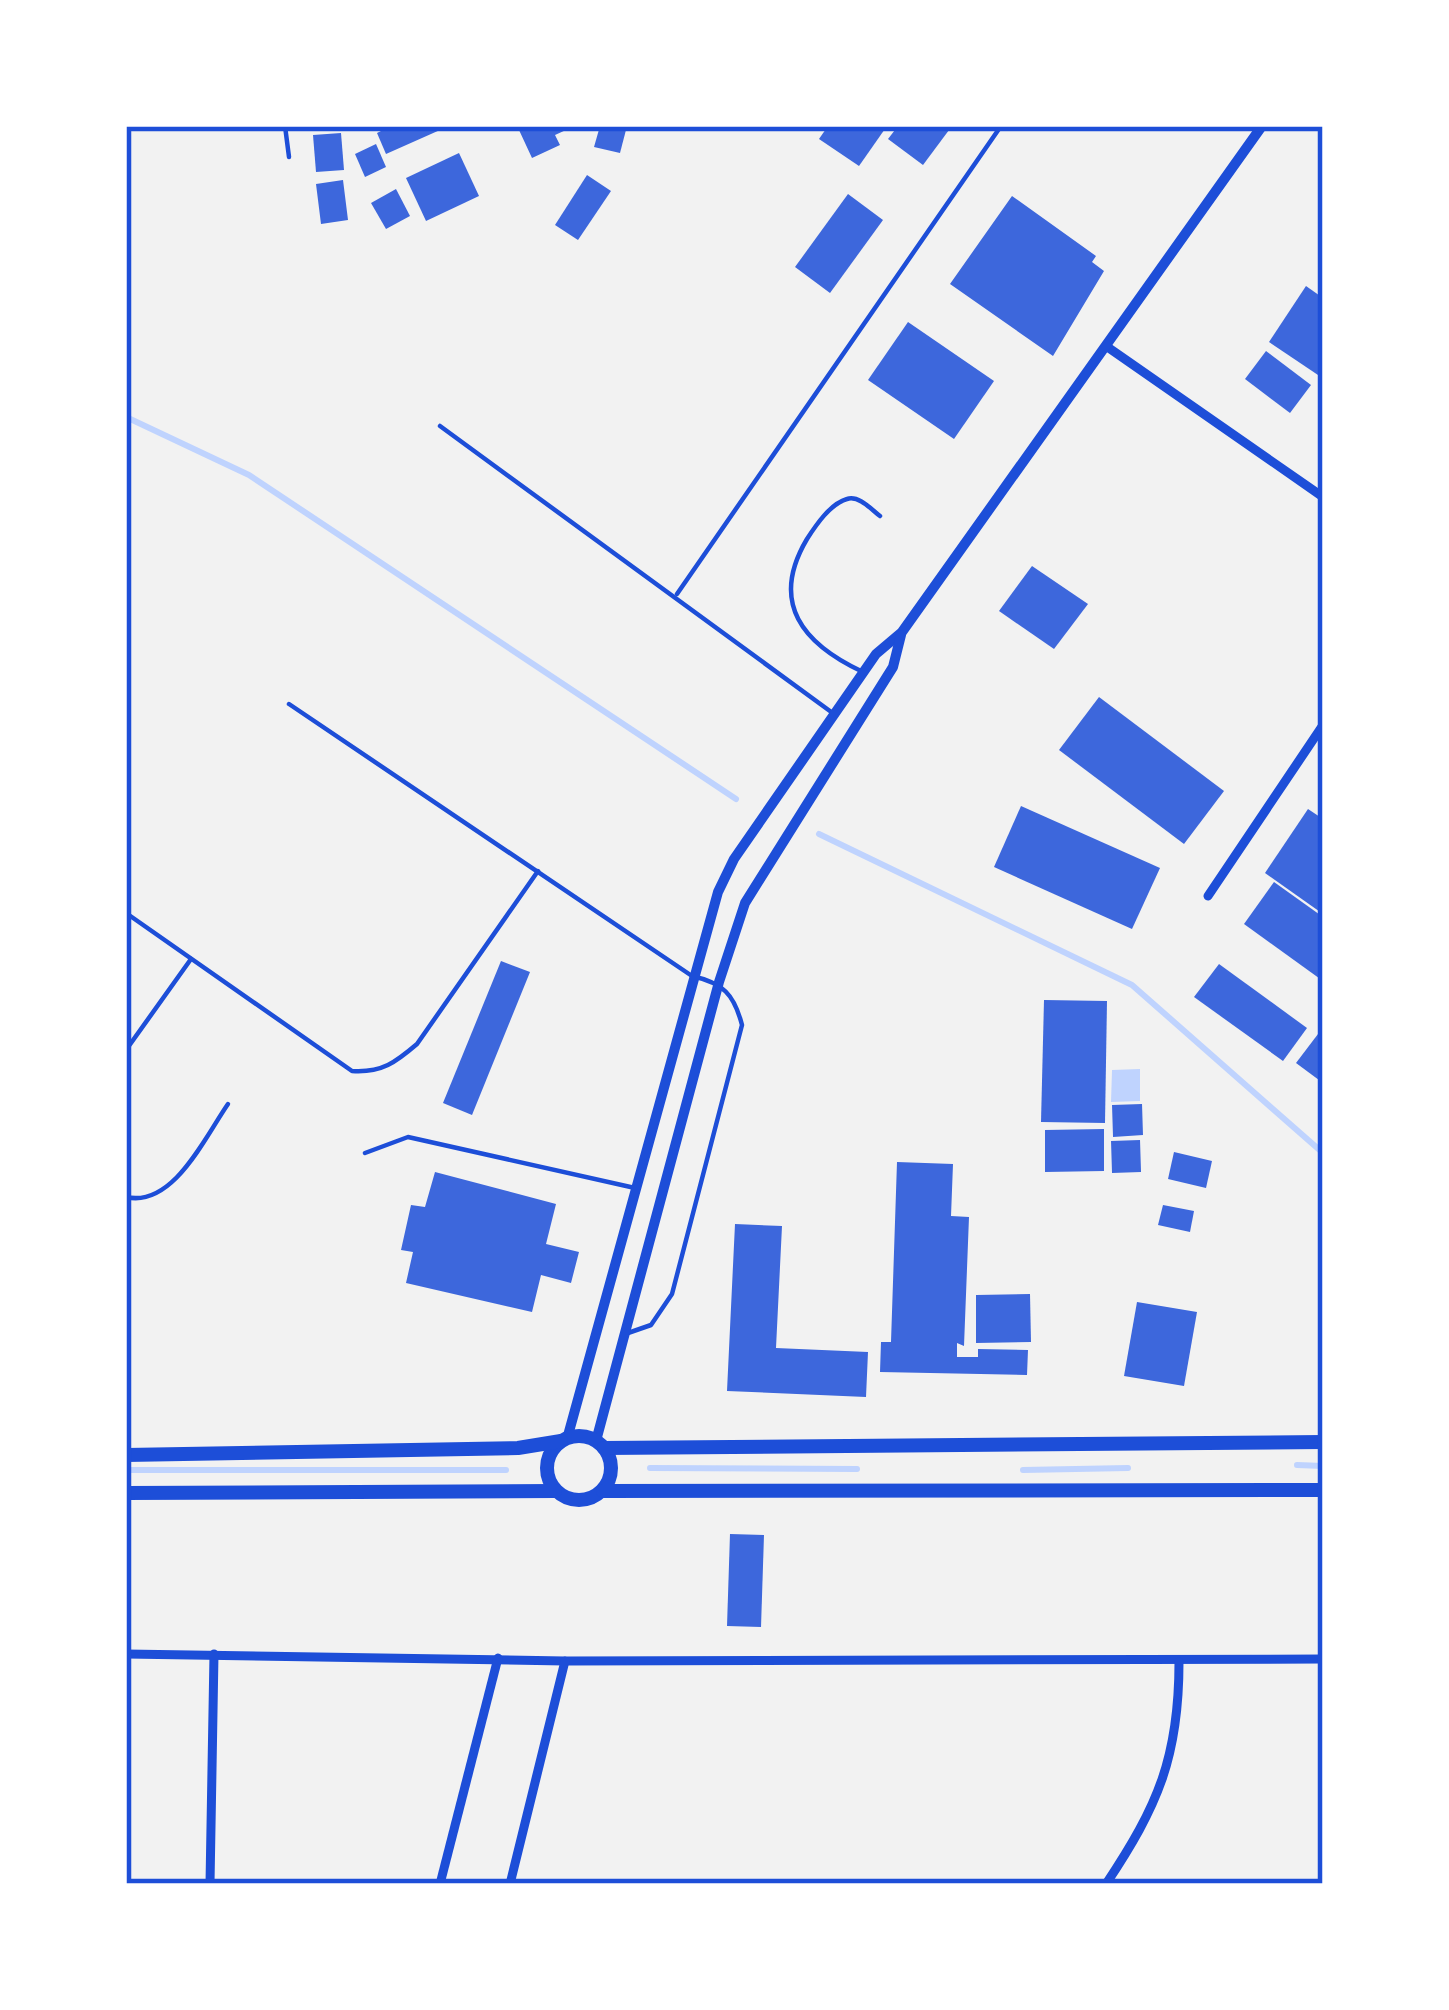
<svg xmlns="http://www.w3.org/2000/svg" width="1449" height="2010" viewBox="0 0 1449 2010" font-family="Bitter,serif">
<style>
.water{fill:#bfd3fe}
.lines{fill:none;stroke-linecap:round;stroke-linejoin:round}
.stream{stroke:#bfd3fe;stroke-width:6}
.building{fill:#3d67dc}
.service{stroke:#1d4ed8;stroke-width:4.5}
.minor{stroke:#1d4ed8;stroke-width:9}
.tertiary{stroke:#1d4ed8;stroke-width:10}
.primary{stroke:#1d4ed8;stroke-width:14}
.neatline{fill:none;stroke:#1d4ed8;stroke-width:4.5}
</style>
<rect width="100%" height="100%" fill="#f2f2f2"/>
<!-- water -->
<path class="water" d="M 1140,1069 L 1140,1101 L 1111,1102 L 1112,1070 Z"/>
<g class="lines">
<!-- stream -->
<g class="stream">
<path d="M 126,417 L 249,475 L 736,799"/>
<path d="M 819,834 L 1132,985 L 1323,1153"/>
<path d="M 1297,1465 L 1323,1466"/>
<path d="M 650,1468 L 857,1469"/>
<path d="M 126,1470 L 506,1470"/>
<path d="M 1023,1470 L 1128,1468"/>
</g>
</g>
<!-- building -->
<g class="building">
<path d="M 391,126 L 449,126 L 386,154 L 377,133 Z"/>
<path d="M 528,126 L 564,126 L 566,130 L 555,135 L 560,145 L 532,158 L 519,130 Z"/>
<path d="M 600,126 L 627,126 L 620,153 L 594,147 Z"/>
<path d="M 828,126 L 887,126 L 859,166 L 819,139 Z"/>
<path d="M 898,126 L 952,126 L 923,165 L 888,139 Z"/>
<path d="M 341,133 L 344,170 L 316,172 L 313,135 Z"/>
<path d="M 376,144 L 386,167 L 365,177 L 355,154 Z"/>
<path d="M 459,153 L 479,196 L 426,221 L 406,178 Z"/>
<path d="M 587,175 L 611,191 L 578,240 L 555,225 Z"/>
<path d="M 343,180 L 348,220 L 321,224 L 316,184 Z"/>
<path d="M 396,189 L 410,216 L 386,229 L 371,203 Z"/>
<path d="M 848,194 L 883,220 L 830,293 L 795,267 Z"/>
<path d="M 1012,196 L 1096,256 L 1092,262 L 1104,271 L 1053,356 L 950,284 Z"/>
<path d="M 1306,286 L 1323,298 L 1318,375 L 1269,342 Z"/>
<path d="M 908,322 L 994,381 L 954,439 L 868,380 Z"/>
<path d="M 1266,351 L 1311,385 L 1290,413 L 1245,379 Z"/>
<path d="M 1032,566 L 1088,604 L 1054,649 L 999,611 Z"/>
<path d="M 1099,697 L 1224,791 L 1184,844 L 1059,750 Z"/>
<path d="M 1021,806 L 1160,868 L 1132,929 L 994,867 Z"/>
<path d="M 1308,809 L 1323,819 L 1323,914 L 1265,873 Z"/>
<path d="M 1274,882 L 1323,917 L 1323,981 L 1244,924 Z"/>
<path d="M 501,961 L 530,972 L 472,1115 L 443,1103 Z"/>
<path d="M 1219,964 L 1307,1028 L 1283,1061 L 1194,997 Z"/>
<path d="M 1044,1000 L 1107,1001 L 1105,1123 L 1041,1122 Z"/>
<path d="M 1318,1034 L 1323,1038 L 1323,1083 L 1296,1063 Z"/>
<path d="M 1142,1104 L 1143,1135 L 1113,1137 L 1112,1105 Z"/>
<path d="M 1104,1129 L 1104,1171 L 1045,1172 L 1045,1130 Z"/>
<path d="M 1140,1140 L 1141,1172 L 1112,1173 L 1111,1141 Z"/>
<path d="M 1174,1152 L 1212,1161 L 1206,1188 L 1168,1179 Z"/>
<path d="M 897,1162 L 953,1164 L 951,1216 L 969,1217 L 964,1346 L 957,1343 L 957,1357 L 978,1357 L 978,1349 L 1028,1350 L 1027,1375 L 880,1372 L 881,1342 L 891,1342 Z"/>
<path d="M 435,1172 L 556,1204 L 546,1244 L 579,1252 L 571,1283 L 541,1275 L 532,1312 L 406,1283 L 413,1252 L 401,1250 L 411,1205 L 425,1207 Z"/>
<path d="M 1163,1205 L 1194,1211 L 1190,1232 L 1158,1225 Z"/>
<path d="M 735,1224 L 782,1226 L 776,1348 L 868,1352 L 866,1397 L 727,1391 Z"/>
<path d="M 1030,1294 L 1031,1342 L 976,1343 L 976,1295 Z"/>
<path d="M 1137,1302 L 1197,1312 L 1184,1386 L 1124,1376 Z"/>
<path d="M 730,1534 L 764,1535 L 761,1627 L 727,1626 Z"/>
</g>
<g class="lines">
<!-- service -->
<g class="service">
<path d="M 285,126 L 289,157"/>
<path d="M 440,426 L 834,714"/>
<path d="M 677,594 L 1001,126"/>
<path d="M 863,672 C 803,644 769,603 807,539 C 816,525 830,504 847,499 C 859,495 872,510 880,516"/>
<path d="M 289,704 L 692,976 C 723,983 734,994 742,1025 L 672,1294 L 651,1325 L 628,1333"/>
<path d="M 126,913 L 352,1071 C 382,1073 396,1062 417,1044 L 538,871"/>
<path d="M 126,1050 L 191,959"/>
<path d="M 365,1153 L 408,1137 L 635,1188"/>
<path d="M 126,1197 C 173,1208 205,1137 228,1104"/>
</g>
<!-- minor -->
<g class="minor">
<path d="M 1106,346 L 1323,497"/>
<path d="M 1208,896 L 1323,725"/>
<path d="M 126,1654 L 565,1661 L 1323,1659"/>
<path d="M 210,1884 L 214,1654"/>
<path d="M 440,1884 L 498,1658"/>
<path d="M 510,1884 L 565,1661"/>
<path d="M 1106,1884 C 1158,1806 1179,1757 1179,1662"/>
</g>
<!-- tertiary -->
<g class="tertiary">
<path d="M 567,1439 L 718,892 L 734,859 L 876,654 L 902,632 L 1262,126"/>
<path d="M 596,1441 L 719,982 L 745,903 L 893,667 L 901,635"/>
</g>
<!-- primary -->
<g class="primary">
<circle cx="579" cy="1468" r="32"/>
<path d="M 604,1448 L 1323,1442"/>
<path d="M 126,1455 L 518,1448 L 561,1441"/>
<path d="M 603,1491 L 1323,1490"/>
<path d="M 126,1493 L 555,1491"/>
</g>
</g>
<!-- border -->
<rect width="1449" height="2010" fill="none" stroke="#ffffff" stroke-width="258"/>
<rect x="129" y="129" width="1191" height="1752" class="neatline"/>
</svg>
